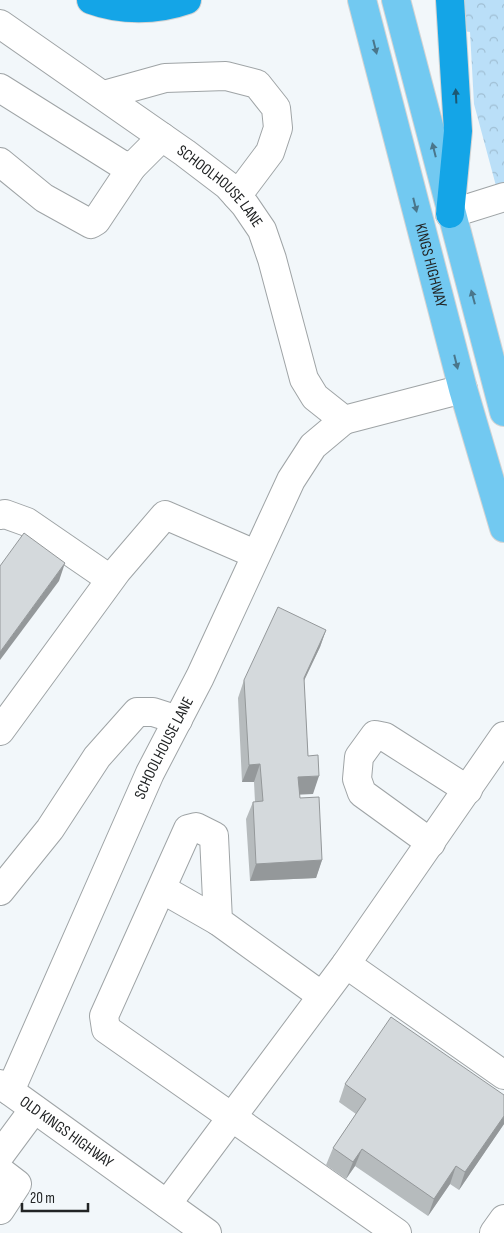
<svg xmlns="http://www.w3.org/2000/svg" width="504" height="1233" viewBox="0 0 504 1233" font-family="'Sofia Sans Condensed',sans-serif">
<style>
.forest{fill:url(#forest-crowns)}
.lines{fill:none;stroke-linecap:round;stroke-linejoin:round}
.minor-casing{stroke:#9fa4a6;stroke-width:30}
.major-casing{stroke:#d3d3d3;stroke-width:30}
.highway-casing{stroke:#d3d3d3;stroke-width:30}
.minor{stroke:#fff;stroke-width:28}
.major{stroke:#72c9f1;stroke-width:28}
.highway{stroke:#14a5e7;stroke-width:28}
.wall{fill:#b6bbbd}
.shaded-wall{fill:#94989a}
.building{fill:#d4d9dc;stroke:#94989a}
.oneway{fill:#4a768b}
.oneway2{fill:#1c5873}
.labels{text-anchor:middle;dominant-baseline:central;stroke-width:4;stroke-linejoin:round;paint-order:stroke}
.street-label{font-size:16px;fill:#222425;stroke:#f2f7fa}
</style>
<defs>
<pattern id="forest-crowns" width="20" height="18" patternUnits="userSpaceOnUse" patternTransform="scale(1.25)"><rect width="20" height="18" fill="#badff8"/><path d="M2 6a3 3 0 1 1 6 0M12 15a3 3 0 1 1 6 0" fill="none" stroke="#a0bfd4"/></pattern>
</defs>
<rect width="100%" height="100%" fill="#f2f7fa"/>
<!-- forest -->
<path class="forest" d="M 446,0 L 504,0 L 504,196 L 499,197 L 474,104 L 470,32 L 454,30 Z"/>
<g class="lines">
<defs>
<g id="minor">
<path id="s1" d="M 0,24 L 185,153 L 227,185 L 245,205 L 262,230 L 272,259 L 304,379 L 315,397 L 344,420 L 463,389"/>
<path d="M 0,88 L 121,164 L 132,167"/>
<path d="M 104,95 L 165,78 L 226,76 L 257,84 L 276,108 L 278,128 L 270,152 L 237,196"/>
<path d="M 0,162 L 44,198 L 91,224 L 96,221 L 132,167 L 162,137"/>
<path d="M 450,214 L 504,197"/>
<path d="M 0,515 L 5,514 L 27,522 L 110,579"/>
<path d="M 0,731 L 117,571 L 165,515 L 255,554"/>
<path d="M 431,843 L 362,793 L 357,779 L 359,757 L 375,735 L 385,737 L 468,790"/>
<path d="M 162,889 L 218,921"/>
<path d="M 0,891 L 50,829 L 97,757 L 137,712 L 153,712 L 178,720"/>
<path d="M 346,964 L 504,736"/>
<path d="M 322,996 L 218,921 L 214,836 L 196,827 L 188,829 L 104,1016 L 106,1029 L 397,1233"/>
<path id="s2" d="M 0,1084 L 207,1233"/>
<path id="s3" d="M 10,1091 L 150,773 L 200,677 L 291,480 L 313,446 L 344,420"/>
<path d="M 0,1155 L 34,1109"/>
<path d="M 0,1171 L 17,1184 L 0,1210"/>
<path d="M 167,1204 L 346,964 L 504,1075"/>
<path d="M 494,1233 L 504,1219"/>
</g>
<g id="major">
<path id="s4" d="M 362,0 L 463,389 L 504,528"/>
<path d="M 396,0 L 504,412"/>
</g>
<g id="highway">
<path d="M 91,0 C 121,11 156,11 187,0"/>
<path d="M 450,0 L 458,131 L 450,214"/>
</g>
</defs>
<!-- minor casing -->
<use href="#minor" class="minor-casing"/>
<!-- major casing -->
<use href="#major" class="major-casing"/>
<!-- highway casing -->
<use href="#highway" class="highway-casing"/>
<!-- minor -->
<use href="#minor" class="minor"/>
<!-- major -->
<use href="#major" class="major"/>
<!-- highway -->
<use href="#highway" class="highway"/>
</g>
<!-- wall -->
<g class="wall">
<path d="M 326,630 L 320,647 L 304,681 L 308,756 L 313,794 L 299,794 L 300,798 L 322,860 L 316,878 L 250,881 L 246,819 L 253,802 L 255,802 L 254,782 L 242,782 L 238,698 L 244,680 Z"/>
<path d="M 345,1084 L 504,1095 L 504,1124 L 459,1190 L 450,1184 L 428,1216 L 355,1166 L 346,1179 L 326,1165 L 333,1148 L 356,1114 L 339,1102 Z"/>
</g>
<!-- shaded-wall -->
<g class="shaded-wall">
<path d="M 65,563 L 59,581 L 0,660 L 0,652 Z"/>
<path d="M 326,630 L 320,647 L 297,695 L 304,678 Z"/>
<path d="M 260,764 L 254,782 L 242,782 L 249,765 Z"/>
<path d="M 319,776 L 313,794 L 292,795 L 298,777 Z"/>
<path d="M 322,860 L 316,878 L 250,881 L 256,864 Z"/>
<path d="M 504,1116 L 504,1124 L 459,1190 L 465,1172 Z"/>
<path d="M 362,1149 L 355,1166 L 346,1179 L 353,1162 Z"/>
<path d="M 456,1166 L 450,1184 L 428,1216 L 434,1199 Z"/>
</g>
<!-- building -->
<g class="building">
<path d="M 24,533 L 65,563 L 0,652 L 0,566 Z"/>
<path d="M 278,607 L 326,630 L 304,678 L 308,756 L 318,755 L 319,776 L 298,777 L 300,798 L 319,797 L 322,860 L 256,864 L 253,802 L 263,801 L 260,764 L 249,765 L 244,680 Z"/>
<path d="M 391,1017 L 504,1095 L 504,1116 L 465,1172 L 456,1166 L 434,1199 L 362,1149 L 353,1162 L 333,1148 L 366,1099 L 345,1084 Z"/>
</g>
<!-- one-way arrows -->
<defs><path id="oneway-solid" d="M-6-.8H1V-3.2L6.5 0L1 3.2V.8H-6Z" transform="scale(1.25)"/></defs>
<g class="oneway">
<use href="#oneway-solid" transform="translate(375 47) rotate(76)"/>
<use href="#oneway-solid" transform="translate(434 150) rotate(-104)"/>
<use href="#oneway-solid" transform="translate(415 205) rotate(76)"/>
<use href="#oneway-solid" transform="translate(473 297) rotate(-105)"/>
<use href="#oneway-solid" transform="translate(456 362) rotate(76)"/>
</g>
<use class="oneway2" href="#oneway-solid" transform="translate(456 96) rotate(-93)"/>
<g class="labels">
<!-- street labels -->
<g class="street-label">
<text stroke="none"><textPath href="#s1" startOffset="274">SCHOOLHOUSE LANE</textPath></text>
<text stroke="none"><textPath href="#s4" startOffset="274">KINGS HIGHWAY</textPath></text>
<text stroke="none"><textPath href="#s3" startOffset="376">SCHOOLHOUSE LANE</textPath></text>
<text stroke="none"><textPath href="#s2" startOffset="82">OLD KINGS HIGHWAY</textPath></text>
</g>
</g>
<!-- scale -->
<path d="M22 1203v8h66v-8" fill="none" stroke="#222425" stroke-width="2.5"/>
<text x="30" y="1203" font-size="15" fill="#222425" stroke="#f2f7fa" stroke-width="4" paint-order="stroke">20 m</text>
</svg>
